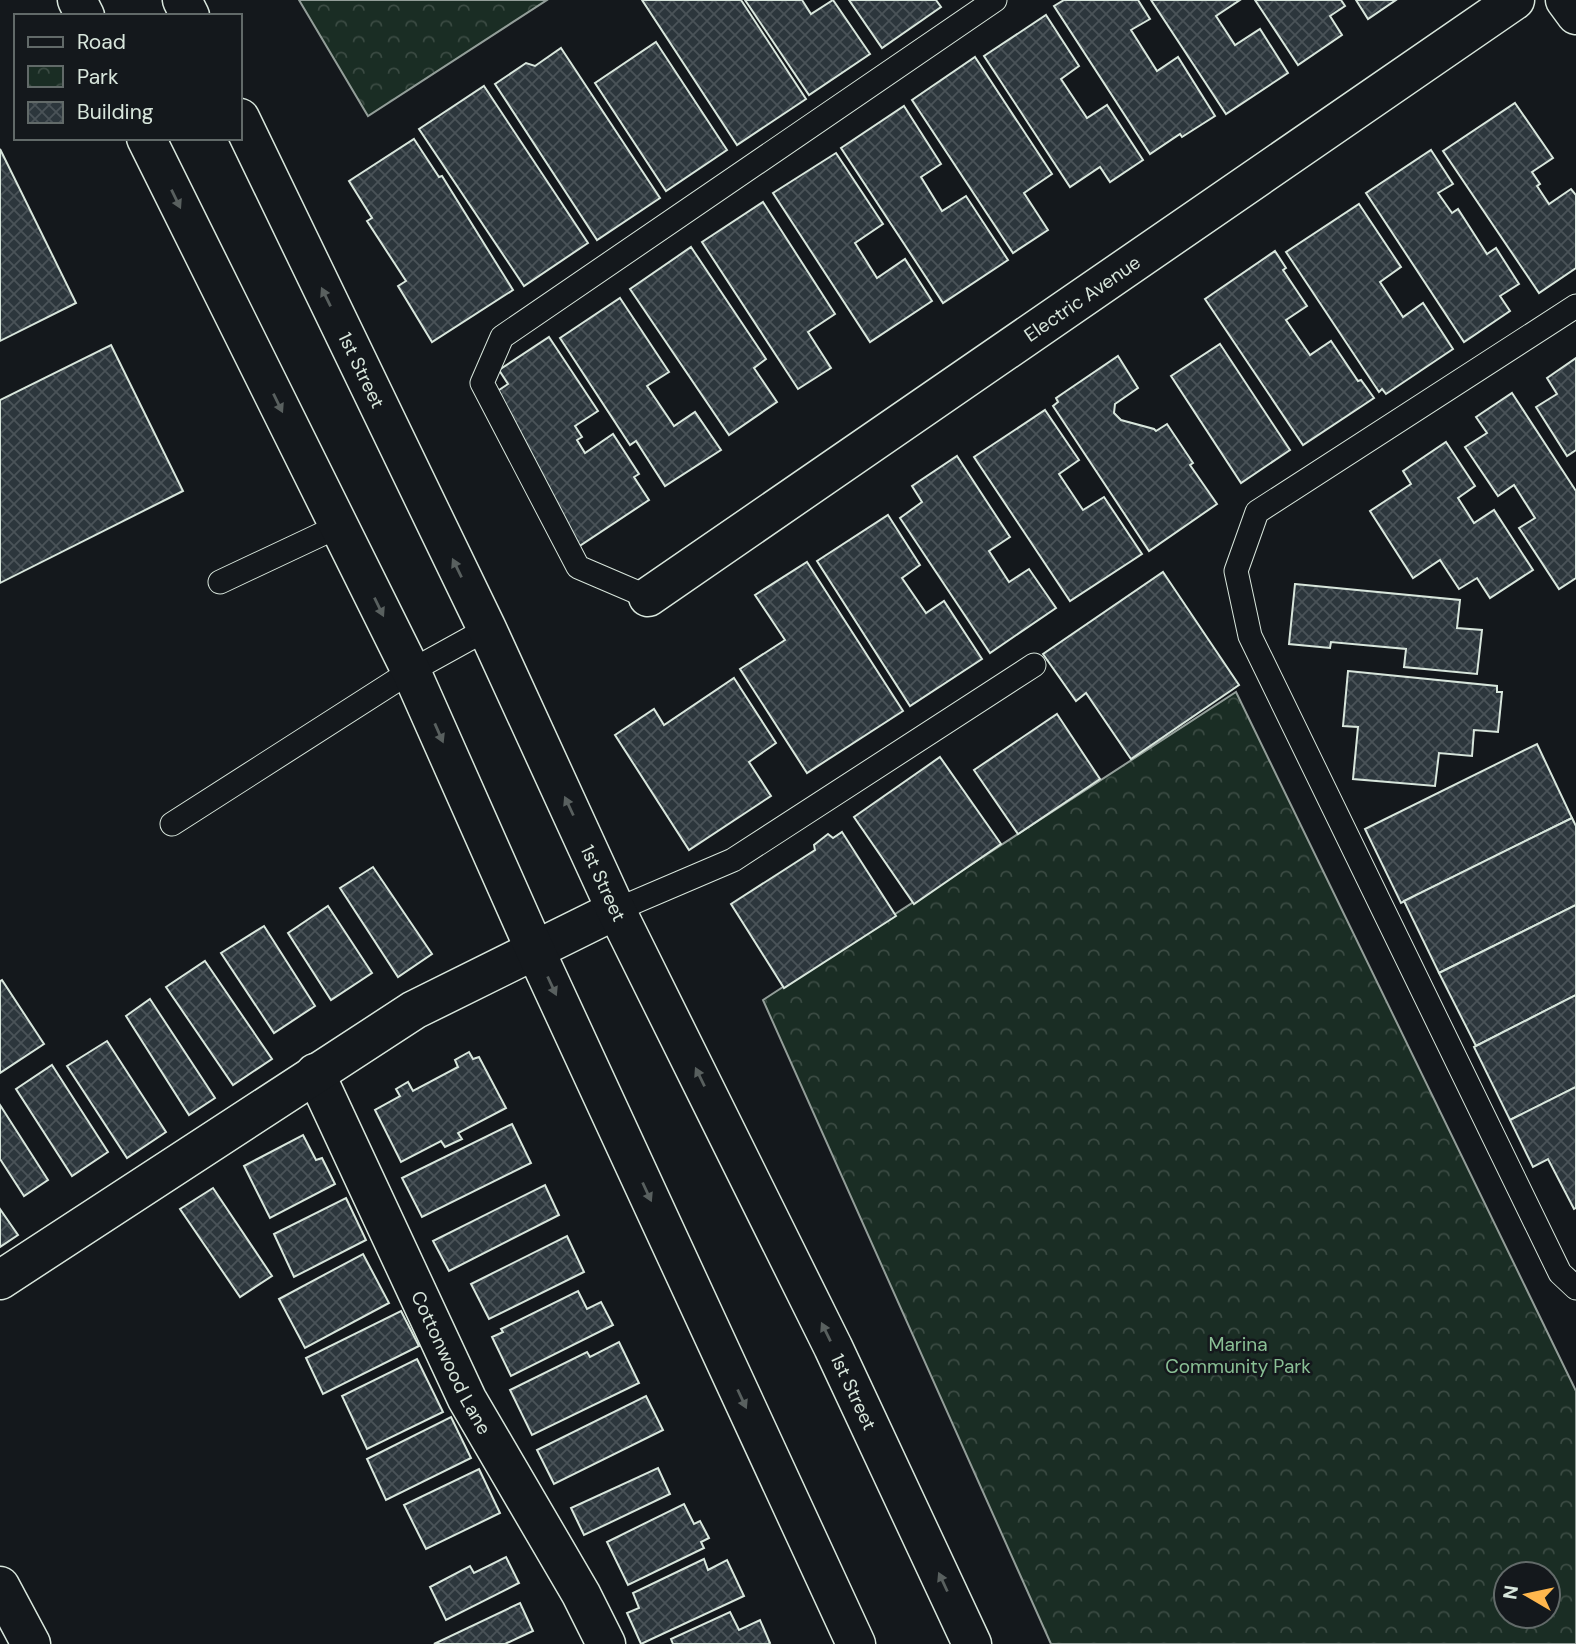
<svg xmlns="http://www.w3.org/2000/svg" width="1576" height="1644" viewBox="0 0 1576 1644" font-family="'DM Sans',sans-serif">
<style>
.park{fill:url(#park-crowns);stroke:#939e99;stroke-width:2;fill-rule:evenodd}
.building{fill:url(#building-cross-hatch);stroke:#d8e6dc;stroke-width:2}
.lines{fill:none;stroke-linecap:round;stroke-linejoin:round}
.service-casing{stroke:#d8e6dc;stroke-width:25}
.minor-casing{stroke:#d8e6dc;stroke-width:41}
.secondary-casing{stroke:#d8e6dc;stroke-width:41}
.service{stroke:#14181c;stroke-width:23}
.minor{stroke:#14181c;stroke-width:38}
.secondary{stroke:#14181c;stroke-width:38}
.oneway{fill:#59605f}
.labels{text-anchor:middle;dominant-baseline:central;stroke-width:5;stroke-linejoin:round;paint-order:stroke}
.street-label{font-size:19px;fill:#d8e6dc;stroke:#14181c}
.park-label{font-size:19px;fill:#8ac095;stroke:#14181c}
</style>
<defs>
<pattern id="park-crowns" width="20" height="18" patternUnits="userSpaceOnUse" patternTransform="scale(1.75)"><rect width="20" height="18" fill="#1a2d24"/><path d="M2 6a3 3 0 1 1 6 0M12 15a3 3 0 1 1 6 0" fill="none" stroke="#3b4b43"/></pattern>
<pattern id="building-cross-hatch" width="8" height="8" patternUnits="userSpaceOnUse" patternTransform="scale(1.75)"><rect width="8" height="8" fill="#2c363c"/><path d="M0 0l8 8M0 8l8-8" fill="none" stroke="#4a5358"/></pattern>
</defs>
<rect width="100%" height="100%" fill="#14181c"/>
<!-- park -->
<g class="park">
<path d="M 299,0 L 547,0 L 368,116 Z"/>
<path d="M 1236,692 L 1576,1391 L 1576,1644 L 1051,1644 L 763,1000 ZM 1506,1574 L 1548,1574 L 1548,1616 L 1506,1616 Z"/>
</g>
<!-- building -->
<g class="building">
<path d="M 642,0 L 741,0 L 806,99 L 737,145 Z"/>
<path d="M 745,0 L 802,0 L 811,14 L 833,0 L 870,54 L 809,95 Z"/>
<path d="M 849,0 L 936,0 L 941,7 L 882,48 Z"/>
<path d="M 1064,0 L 1138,0 L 1150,19 L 1131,30 L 1157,71 L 1178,57 L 1215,116 L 1182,137 L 1180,134 L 1150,154 L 1054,6 Z"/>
<path d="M 1151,0 L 1240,0 L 1216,16 L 1235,45 L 1260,29 L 1288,73 L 1226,114 Z"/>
<path d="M 1255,0 L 1341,0 L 1345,6 L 1330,16 L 1342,35 L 1298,65 Z"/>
<path d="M 1356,0 L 1396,0 L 1368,19 Z"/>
<path d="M 1046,15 L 1079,66 L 1061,79 L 1087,118 L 1107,105 L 1143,160 L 1110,182 L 1100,167 L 1070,187 L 984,56 Z"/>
<path d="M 656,42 L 727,150 L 666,191 L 595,83 Z"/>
<path d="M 561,48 L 660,198 L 597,240 L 495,84 L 526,63 L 535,66 Z"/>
<path d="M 975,57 L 1052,174 L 1024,193 L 1048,230 L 1013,253 L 912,100 Z"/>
<path d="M 484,86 L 588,243 L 524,286 L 419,129 Z"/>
<path d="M 1515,103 L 1553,158 L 1532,172 L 1540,184 L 1537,186 L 1549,204 L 1571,189 L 1576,195 L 1576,268 L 1539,293 L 1443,151 Z"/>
<path d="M 904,106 L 941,164 L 921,177 L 942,211 L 966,196 L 1008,260 L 943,303 L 841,148 Z"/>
<path d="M 414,139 L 439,177 L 442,176 L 513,290 L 432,342 L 398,286 L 406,281 L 367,221 L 372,218 L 349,181 Z"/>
<path d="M 0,149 L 76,303 L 0,341 Z"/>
<path d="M 1431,150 L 1453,184 L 1438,193 L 1452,213 L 1458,209 L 1487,254 L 1496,248 L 1519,284 L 1500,296 L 1510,311 L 1464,342 L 1366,193 Z"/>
<path d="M 836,153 L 883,224 L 855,243 L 877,278 L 905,259 L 932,301 L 870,342 L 773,193 Z"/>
<path d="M 763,202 L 835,314 L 808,332 L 831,368 L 798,389 L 702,242 Z"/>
<path d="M 1359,204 L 1401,267 L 1380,282 L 1403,317 L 1423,303 L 1453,349 L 1386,394 L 1382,389 L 1379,392 L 1286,252 Z"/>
<path d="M 691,247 L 766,359 L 754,368 L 777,402 L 729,435 L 630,289 Z"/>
<path d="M 1275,251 L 1286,268 L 1283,270 L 1307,306 L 1286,320 L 1310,355 L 1331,341 L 1358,381 L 1361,380 L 1374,398 L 1303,445 L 1205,299 Z"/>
<path d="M 620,298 L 669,372 L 647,386 L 674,426 L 695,412 L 721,450 L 665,486 L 636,441 L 630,445 L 560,338 Z"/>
<path d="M 549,337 L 598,411 L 575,426 L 582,437 L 577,440 L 585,453 L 613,434 L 639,474 L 634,477 L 649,500 L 578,547 L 496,392 L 508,384 L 499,370 Z"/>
<path d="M 1220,344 L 1290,450 L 1241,483 L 1171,376 Z"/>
<path d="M 111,345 L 183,491 L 0,583 L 0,400 Z"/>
<path d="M 1118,356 L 1138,388 L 1115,404 L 1114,413 L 1121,420 L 1154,429 L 1156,431 L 1167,424 L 1193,463 L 1190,465 L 1217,504 L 1149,551 L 1053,406 L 1058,402 L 1056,398 Z"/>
<path d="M 1576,358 L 1576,450 L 1567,456 L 1536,407 L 1557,394 L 1547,378 Z"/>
<path d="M 1512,393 L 1576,491 L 1576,578 L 1559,589 L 1519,528 L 1535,518 L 1514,485 L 1498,496 L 1465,447 L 1487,433 L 1476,417 Z"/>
<path d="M 1045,410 L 1079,460 L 1059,474 L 1083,510 L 1104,497 L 1142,554 L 1070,601 L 974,457 Z"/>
<path d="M 1446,442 L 1475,486 L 1458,498 L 1474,523 L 1494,510 L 1533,570 L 1490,598 L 1477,578 L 1459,589 L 1440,560 L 1413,578 L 1370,511 L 1411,484 L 1403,471 Z"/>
<path d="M 957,456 L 1010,537 L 989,551 L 1009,582 L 1029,569 L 1056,608 L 990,653 L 900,518 L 922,502 L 912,486 Z"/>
<path d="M 888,515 L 920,565 L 902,578 L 926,613 L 944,601 L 982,659 L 910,706 L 817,561 Z"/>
<path d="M 807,562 L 903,711 L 807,773 L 740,669 L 785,640 L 755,595 Z"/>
<path d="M 1163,572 L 1239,685 L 1131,759 L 1086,693 L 1076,701 L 1043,654 Z"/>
<path d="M 1295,584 L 1460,600 L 1457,628 L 1482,630 L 1477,674 L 1404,667 L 1406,649 L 1331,642 L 1330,648 L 1289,644 Z"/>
<path d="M 1348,671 L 1497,686 L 1497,692 L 1502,692 L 1498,732 L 1474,730 L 1472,756 L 1439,753 L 1435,786 L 1353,779 L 1358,727 L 1343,726 Z"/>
<path d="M 734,678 L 776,743 L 749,762 L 771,796 L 689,850 L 615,735 L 654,709 L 664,725 Z"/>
<path d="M 1057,714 L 1100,779 L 1018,834 L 974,770 Z"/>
<path d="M 1537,744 L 1572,818 L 1401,903 L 1365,829 Z"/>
<path d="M 940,757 L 1001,844 L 914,904 L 854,817 Z"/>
<path d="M 1572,818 L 1576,826 L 1576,905 L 1439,973 L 1404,901 Z"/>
<path d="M 842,832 L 896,916 L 784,988 L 731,904 L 815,850 L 814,845 L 828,834 L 833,838 Z"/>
<path d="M 373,867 L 432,954 L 398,977 L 340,888 Z"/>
<path d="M 1576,905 L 1576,995 L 1476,1046 L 1439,973 Z"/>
<path d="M 328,906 L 372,973 L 331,1000 L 288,933 Z"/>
<path d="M 264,926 L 315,1006 L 274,1033 L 221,953 Z"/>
<path d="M 205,961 L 272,1059 L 233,1085 L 166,987 Z"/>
<path d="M 2,980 L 44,1044 L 0,1073 L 0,981 Z"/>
<path d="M 1576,995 L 1576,1087 L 1510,1120 L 1474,1047 Z"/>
<path d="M 150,999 L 215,1098 L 189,1115 L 126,1016 Z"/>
<path d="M 107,1041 L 166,1132 L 127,1158 L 67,1066 Z"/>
<path d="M 469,1052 L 473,1059 L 479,1057 L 506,1108 L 458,1133 L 462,1139 L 445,1147 L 441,1141 L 401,1162 L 375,1110 L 400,1096 L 396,1089 L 408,1082 L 413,1091 L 458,1067 L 455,1060 Z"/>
<path d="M 52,1065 L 108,1152 L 72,1176 L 16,1089 Z"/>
<path d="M 1576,1087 L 1576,1208 L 1574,1209 L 1548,1159 L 1533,1167 L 1510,1120 Z"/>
<path d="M 0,1105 L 48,1180 L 24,1196 L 0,1159 Z"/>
<path d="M 512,1124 L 531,1163 L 422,1217 L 402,1178 Z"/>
<path d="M 303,1135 L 316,1160 L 322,1158 L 335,1184 L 270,1218 L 244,1166 Z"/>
<path d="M 545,1185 L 559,1215 L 449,1271 L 433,1241 Z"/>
<path d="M 213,1188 L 272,1276 L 240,1297 L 180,1209 Z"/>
<path d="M 346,1198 L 366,1240 L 294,1277 L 274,1234 Z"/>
<path d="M 0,1209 L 18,1235 L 0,1247 Z"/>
<path d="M 567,1236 L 584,1272 L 489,1319 L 471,1284 Z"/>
<path d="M 363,1254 L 389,1303 L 305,1348 L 279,1299 Z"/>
<path d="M 578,1291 L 587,1309 L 601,1302 L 613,1325 L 511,1376 L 492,1337 L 503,1332 L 501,1329 Z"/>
<path d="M 401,1311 L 419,1346 L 323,1394 L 306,1358 Z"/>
<path d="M 619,1342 L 639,1383 L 532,1435 L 510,1390 L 587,1352 L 590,1357 Z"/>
<path d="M 417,1359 L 443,1412 L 367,1449 L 342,1396 Z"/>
<path d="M 646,1396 L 663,1430 L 554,1484 L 537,1450 Z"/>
<path d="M 451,1417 L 471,1458 L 386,1500 L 367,1459 Z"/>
<path d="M 658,1468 L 670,1494 L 584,1535 L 571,1508 Z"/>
<path d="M 479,1469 L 500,1513 L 426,1549 L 404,1505 Z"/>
<path d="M 684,1504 L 694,1524 L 700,1521 L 709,1538 L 701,1542 L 704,1548 L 628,1585 L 607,1542 Z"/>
<path d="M 506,1557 L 519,1583 L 446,1620 L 430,1587 L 470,1566 L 474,1573 Z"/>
<path d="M 704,1559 L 708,1570 L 727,1560 L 744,1596 L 641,1644 L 627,1613 L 639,1608 L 633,1593 Z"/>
<path d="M 520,1603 L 533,1631 L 505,1644 L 434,1644 Z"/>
<path d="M 730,1612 L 739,1630 L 760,1620 L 770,1643 L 768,1644 L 673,1644 L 671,1639 Z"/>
</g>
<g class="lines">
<defs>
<g id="service">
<path d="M 1576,306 L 1257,512 L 1236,571 L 1250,636 L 1560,1273 L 1576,1288"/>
<path d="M 220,582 L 339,526"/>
<path d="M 648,597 L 578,567 L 482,383 L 502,337 L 995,0"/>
<path d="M 172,824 L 411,671 L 487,629"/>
<path d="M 616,910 L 733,860 L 1034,665"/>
</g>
<g id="minor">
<path d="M 1565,0 L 1576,15"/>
<path id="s1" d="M 648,597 L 1515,0"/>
<path id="s2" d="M 315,1073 L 467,1399 L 581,1594 L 606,1644"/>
<path d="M 0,1280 L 414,1010 L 616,910"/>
<path d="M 0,1586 L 31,1644"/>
</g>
<g id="secondary">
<path d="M 77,0 L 85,16"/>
<path d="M 182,0 L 190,16"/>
<path id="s3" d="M 240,118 L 487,629 L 616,910 L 833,1347 L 972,1644"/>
<path d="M 146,138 L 411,671 L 535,950 L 856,1644"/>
</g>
</defs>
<!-- service casing -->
<use href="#service" class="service-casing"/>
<!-- minor casing -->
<use href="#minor" class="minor-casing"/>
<!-- secondary casing -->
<use href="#secondary" class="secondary-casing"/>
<!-- service -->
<use href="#service" class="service"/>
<!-- minor -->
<use href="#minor" class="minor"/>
<!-- secondary -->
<use href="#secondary" class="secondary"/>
</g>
<!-- one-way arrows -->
<defs><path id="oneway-solid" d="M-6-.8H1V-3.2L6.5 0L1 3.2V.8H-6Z" transform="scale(1.75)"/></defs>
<g class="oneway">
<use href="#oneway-solid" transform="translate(176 199) rotate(64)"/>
<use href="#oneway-solid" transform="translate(326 297) rotate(-116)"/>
<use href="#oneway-solid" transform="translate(278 403) rotate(64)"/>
<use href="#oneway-solid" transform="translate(457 568) rotate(-116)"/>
<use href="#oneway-solid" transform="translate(379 607) rotate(64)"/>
<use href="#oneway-solid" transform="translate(439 733) rotate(66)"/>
<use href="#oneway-solid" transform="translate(569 806) rotate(-115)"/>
<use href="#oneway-solid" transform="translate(552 986) rotate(65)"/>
<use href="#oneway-solid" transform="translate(700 1077) rotate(-116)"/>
<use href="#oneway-solid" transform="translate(647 1192) rotate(65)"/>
<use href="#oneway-solid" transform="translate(826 1332) rotate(-116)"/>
<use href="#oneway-solid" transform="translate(742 1399) rotate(65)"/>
<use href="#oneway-solid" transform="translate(943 1582) rotate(-115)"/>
</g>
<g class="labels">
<!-- street labels -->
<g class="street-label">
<text stroke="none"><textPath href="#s1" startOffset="527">Electric Avenue</textPath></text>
<text stroke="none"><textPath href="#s3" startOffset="280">1st Street</textPath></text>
<text stroke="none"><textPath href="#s3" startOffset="847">1st Street</textPath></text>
<text stroke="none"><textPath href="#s2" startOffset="320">Cottonwood Lane</textPath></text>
<text stroke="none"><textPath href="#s3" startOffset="1414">1st Street</textPath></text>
</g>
<!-- park labels -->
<g class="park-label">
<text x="1238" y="1344">Marina<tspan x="1238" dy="22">Community Park</tspan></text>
</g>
</g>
<!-- legend -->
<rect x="14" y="14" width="228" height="126" fill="#14181c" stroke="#626a69" stroke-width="2"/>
<rect x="28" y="37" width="35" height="10" fill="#14181c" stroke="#626a69" stroke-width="2"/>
<text x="77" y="49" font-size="21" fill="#d8e6dc">Road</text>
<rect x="28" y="66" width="35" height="21" fill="url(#park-crowns)" stroke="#626a69" stroke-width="2"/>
<text x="77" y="84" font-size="21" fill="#d8e6dc">Park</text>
<rect x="28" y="102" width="35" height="21" fill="url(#building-cross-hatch)" stroke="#626a69" stroke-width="2"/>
<text x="77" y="119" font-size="21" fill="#d8e6dc">Building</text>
<!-- north arrow -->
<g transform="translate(1527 1595) rotate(279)"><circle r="33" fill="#14181c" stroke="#626a69" stroke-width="2"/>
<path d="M0-5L12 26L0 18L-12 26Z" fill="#ffb74d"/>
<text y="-10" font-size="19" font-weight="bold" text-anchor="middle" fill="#d8e6dc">N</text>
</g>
</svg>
